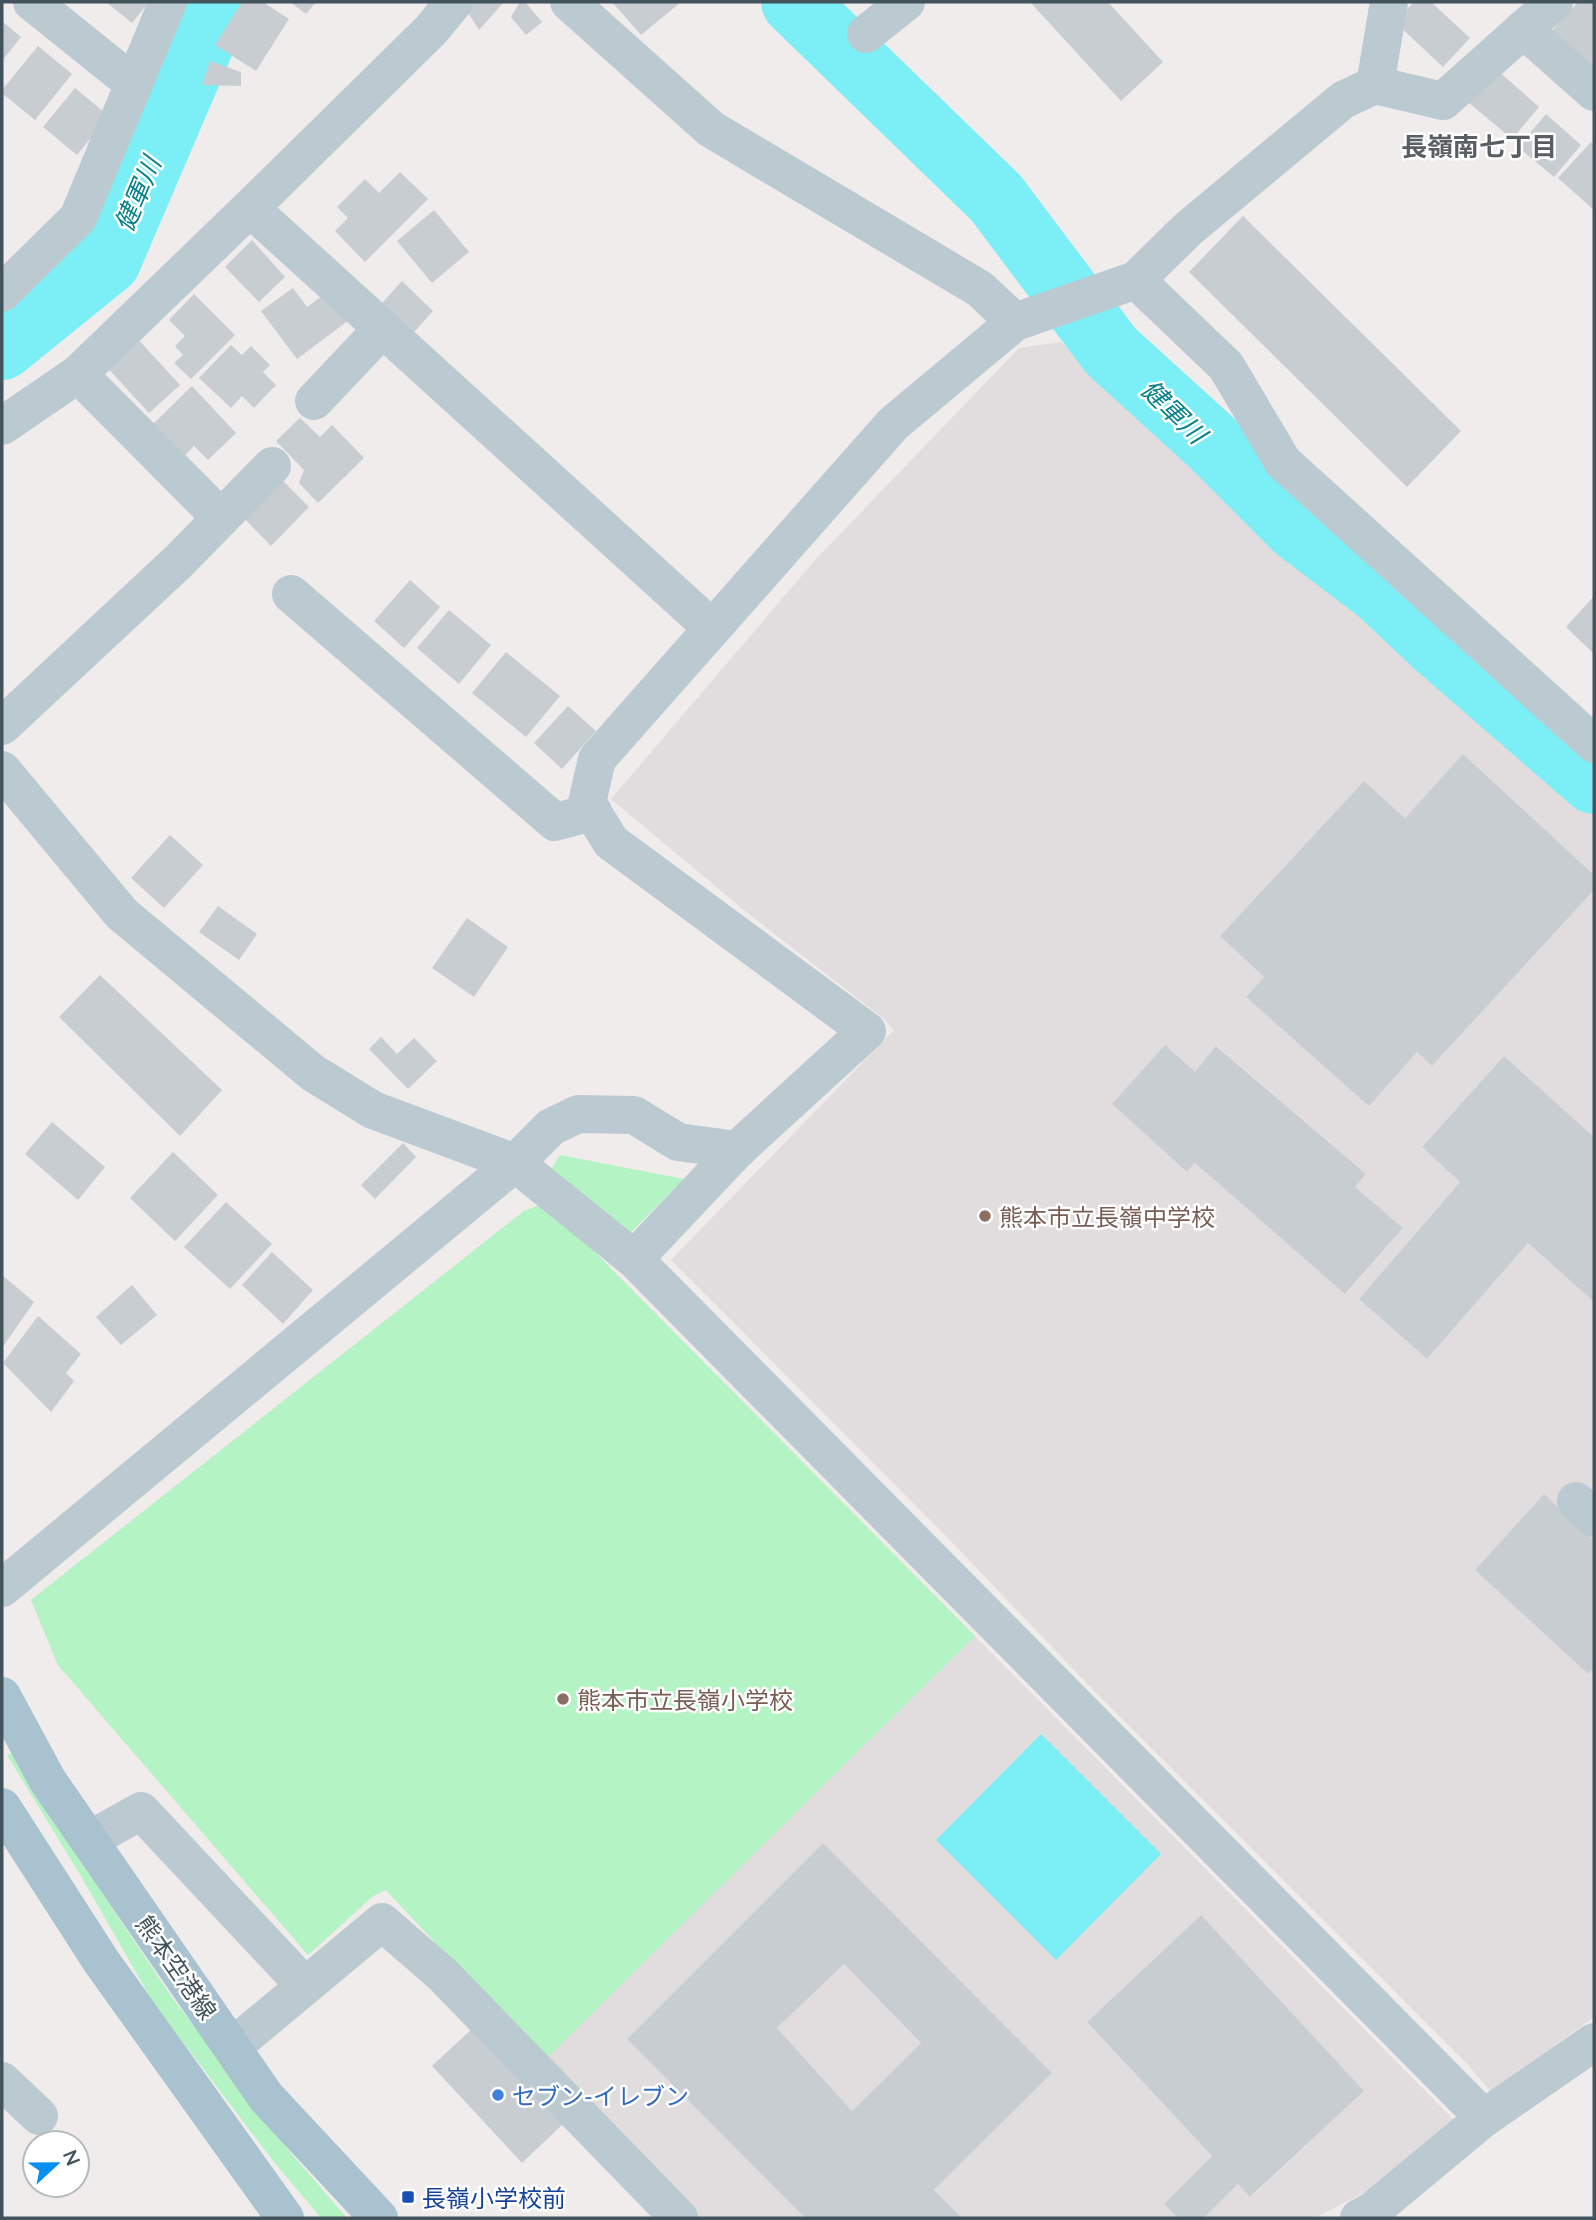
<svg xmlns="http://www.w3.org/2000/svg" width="1596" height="2220" viewBox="0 0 1596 2220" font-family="Lato,'Noto Sans JP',sans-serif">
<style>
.education{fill:#e1ddde;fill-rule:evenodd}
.green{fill:#b4f3c3}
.water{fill:#7ceef5}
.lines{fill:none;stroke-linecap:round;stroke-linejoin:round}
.river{stroke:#7ceef5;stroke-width:66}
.building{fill:#c8cdd2;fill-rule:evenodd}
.minor{stroke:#bbcad1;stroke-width:38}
.major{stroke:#a8c2cf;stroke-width:38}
.education-dot{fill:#8d6e63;stroke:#fff;stroke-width:2.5}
.shop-dot{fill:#3f7fe0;stroke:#fff;stroke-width:2.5}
.transit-dot{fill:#1a4fb4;stroke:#fff;stroke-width:2.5}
.labels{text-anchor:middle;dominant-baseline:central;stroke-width:5;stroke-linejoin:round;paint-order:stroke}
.education-label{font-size:24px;fill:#785e54;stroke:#fff;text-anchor:start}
.street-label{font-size:24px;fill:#43535c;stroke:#fff}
.shop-label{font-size:24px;fill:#366cbe;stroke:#fff;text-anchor:start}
.transit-label{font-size:24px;fill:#164399;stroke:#fff;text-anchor:start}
.neighbourhood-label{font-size:26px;font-weight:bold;fill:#585e62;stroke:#fff}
.water-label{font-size:26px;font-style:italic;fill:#048189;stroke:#fff}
</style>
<rect width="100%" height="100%" fill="#f0ecec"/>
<!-- education -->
<g class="education">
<path d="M 1061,342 L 1150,415 L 1348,594 L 1594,809 L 1594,875 L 1463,754 L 1405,818 L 1364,781 L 1220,936 L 1264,977 L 1246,997 L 1369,1105 L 1417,1052 L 1432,1066 L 1594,890 L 1594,1137 L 1504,1056 L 1422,1147 L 1460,1182 L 1359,1299 L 1427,1359 L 1528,1243 L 1594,1302 L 1594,1541 L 1544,1495 L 1475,1570 L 1588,1674 L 1594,1668 L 1594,2017 L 1491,2092 L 1469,2066 L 1096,1693 L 945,1535 L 671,1260 L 894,1030 L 884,1019 L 745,911 L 611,799 L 816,559 L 1019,348 ZM 1217,1046 L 1366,1174 L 1355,1187 L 1403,1228 L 1346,1294 L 1195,1163 L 1187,1172 L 1113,1105 L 1195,1072 Z"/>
<path d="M 546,1203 L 975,1636 L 1457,2123 L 1369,2190 L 1315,2218 L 1204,2218 L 1238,2184 L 1251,2197 L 1364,2091 L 1200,1916 L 1087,2022 L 1212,2156 L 1164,2204 L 1178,2218 L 962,2218 L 934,2190 L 1052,2073 L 823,1843 L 627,2039 L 805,2218 L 683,2218 L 545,2060 L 386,1890 L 373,1896 L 308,1955 L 58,1665 L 31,1600 L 524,1211 Z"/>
<path d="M 844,1964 L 921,2043 L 852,2111 L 777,2028 Z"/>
</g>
<!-- green -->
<g class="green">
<path d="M 560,1155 L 684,1179 L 623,1240 L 551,1170 Z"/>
<path d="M 546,1203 L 975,1636 L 545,2060 L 386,1890 L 373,1896 L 308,1955 L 58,1665 L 31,1600 L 524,1211 Z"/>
<path d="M 14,1753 L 88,1872 L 171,1996 L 290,2152 L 347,2218 L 321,2218 L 274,2162 L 154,2004 L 81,1876 L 7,1755 Z"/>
</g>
<!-- water -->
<path class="water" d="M 1041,1734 L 1161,1854 L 1056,1960 L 936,1840 Z"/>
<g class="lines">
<!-- river -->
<g class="river">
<path d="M 794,2 L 996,198 L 1111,351 L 1210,441 L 1297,528 L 1381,592 L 1434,642 L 1594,781"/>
<path d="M 2,347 L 108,261 L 219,2"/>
</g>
</g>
<!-- building -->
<g class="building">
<path d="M 106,2 L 149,2 L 132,23 Z"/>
<path d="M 242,2 L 263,2 L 289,19 L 256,71 L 215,45 Z"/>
<path d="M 290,2 L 316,2 L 306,14 Z"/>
<path d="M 463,2 L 504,2 L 479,30 L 462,3 Z"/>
<path d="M 520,2 L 525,2 L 542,22 L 526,35 L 511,17 Z"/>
<path d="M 612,2 L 681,2 L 641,35 Z"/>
<path d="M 1030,2 L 1108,2 L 1163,62 L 1121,101 Z"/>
<path d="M 1414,2 L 1431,2 L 1470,38 L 1443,67 L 1395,22 Z"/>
<path d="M 1578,2 L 1594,2 L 1594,74 L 1550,33 Z"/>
<path d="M 2,21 L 21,37 L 2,61 Z"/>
<path d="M 38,46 L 72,74 L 35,120 L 2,93 L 2,90 Z"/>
<path d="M 210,61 L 241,72 L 241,86 L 202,85 Z"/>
<path d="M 1496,69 L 1539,107 L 1512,139 L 1468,102 Z"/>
<path d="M 75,88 L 109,116 L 77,155 L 43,127 Z"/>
<path d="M 1546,114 L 1581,145 L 1554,177 L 1518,147 Z"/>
<path d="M 1591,142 L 1594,145 L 1594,210 L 1558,178 Z"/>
<path d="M 400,172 L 428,199 L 365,262 L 335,231 L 348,218 L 337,207 L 365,179 L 379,193 Z"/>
<path d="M 434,210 L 469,252 L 432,283 L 397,241 Z"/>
<path d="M 1243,216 L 1461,431 L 1407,487 L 1189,272 Z"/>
<path d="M 252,240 L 285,277 L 259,302 L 225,267 Z"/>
<path d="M 402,281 L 433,311 L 406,341 L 374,312 Z"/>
<path d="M 293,288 L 307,307 L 328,292 L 349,320 L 297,359 L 261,311 Z"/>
<path d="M 194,294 L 235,335 L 191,379 L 174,363 L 183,355 L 175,346 L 185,336 L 169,320 Z"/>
<path d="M 135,336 L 180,385 L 149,413 L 104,364 Z"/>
<path d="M 231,345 L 242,355 L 251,346 L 270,365 L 263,372 L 276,385 L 254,408 L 242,396 L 231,408 L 199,378 Z"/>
<path d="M 192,386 L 236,433 L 208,460 L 194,446 L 184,456 L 153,424 Z"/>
<path d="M 300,418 L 320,437 L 332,425 L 364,458 L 318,503 L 299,483 L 304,470 L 276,441 Z"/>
<path d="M 276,474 L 309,507 L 271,546 L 238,512 Z"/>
<path d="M 410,580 L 440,607 L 404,648 L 374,621 Z"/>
<path d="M 1594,596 L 1594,654 L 1566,627 Z"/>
<path d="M 449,610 L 491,645 L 459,684 L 417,648 Z"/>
<path d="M 506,652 L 560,696 L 526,737 L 472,693 Z"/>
<path d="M 568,706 L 596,731 L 562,769 L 534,743 Z"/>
<path d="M 1463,754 L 1594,875 L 1594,890 L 1432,1066 L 1417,1052 L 1369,1106 L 1246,997 L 1264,977 L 1220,936 L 1364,781 L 1405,818 Z"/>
<path d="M 170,835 L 203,865 L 164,908 L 131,878 Z"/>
<path d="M 218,906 L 257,934 L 239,960 L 199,932 Z"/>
<path d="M 467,918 L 508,947 L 474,997 L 432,968 Z"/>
<path d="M 100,975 L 222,1090 L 180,1136 L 59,1017 Z"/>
<path d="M 381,1037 L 397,1054 L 414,1038 L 437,1061 L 408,1089 L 369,1049 Z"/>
<path d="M 1165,1045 L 1195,1072 L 1216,1046 L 1366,1174 L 1355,1187 L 1403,1228 L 1345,1294 L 1195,1163 L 1187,1172 L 1112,1104 Z"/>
<path d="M 1504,1056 L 1594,1137 L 1594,1302 L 1528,1243 L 1427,1359 L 1359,1299 L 1460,1182 L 1422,1147 Z"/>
<path d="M 52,1122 L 105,1167 L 78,1200 L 25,1154 Z"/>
<path d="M 403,1143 L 416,1157 L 375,1199 L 361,1185 Z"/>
<path d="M 173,1152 L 218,1195 L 175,1241 L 130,1198 Z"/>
<path d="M 226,1202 L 272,1244 L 230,1289 L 184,1247 Z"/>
<path d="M 272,1252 L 313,1290 L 283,1324 L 242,1285 Z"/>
<path d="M 2,1275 L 34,1302 L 2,1348 Z"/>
<path d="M 132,1285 L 157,1315 L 121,1345 L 96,1317 Z"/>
<path d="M 38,1316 L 81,1354 L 66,1373 L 74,1381 L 51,1412 L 3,1363 Z"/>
<path d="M 1544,1494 L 1594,1541 L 1594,1668 L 1588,1674 L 1475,1570 Z"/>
<path d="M 823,1843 L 1052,2073 L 934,2190 L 962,2218 L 805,2218 L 627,2039 ZM 844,1964 L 921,2043 L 852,2111 L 777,2028 Z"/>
<path d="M 1201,1915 L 1364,2091 L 1250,2197 L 1238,2184 L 1204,2218 L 1178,2218 L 1164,2204 L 1212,2156 L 1087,2022 Z"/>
<path d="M 474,2027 L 563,2124 L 522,2163 L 432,2066 Z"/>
</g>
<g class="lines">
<!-- minor -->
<g class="minor">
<path d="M 32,2 L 134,84"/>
<path d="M 569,2 L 711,129 L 980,289 L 1015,322"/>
<path d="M 1523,29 L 1594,92"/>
<path d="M 866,34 L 906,2"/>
<path d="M 1375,85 L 1389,2"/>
<path d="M 250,208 L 712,628"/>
<path d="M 1136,280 L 1226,366 L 1283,462 L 1594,744"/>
<path d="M 2,293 L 78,218 L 168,2"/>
<path d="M 78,374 L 221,518"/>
<path d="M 314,401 L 383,328"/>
<path d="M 2,426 L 78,374 L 250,208 L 431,30 L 454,2"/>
<path d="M 291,594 L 555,822 L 593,812"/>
<path d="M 2,726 L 179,561 L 272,466"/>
<path d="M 2,770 L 122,914 L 313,1073 L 373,1110 L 515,1163 L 634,1259 L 1484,2118"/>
<path d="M 634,1259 L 737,1150 L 867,1031 L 611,842 L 587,803 L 597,759 L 893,424 L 1015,322 L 1136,280 L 1188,229 L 1343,100 L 1375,85 L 1443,101 L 1554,2"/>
<path d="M 1576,1501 L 1594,1518"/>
<path d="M 2,1588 L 515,1163 L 551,1127 L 578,1114 L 634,1115 L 678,1142 L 737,1150"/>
<path d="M 89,1840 L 141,1811 L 305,1986"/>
<path d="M 232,2047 L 382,1922 L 443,1975 L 679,2218"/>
<path d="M 2,2081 L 39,2116"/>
<path d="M 1359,2218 L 1372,2211 L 1484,2118 L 1594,2042"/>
</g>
<!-- major -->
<g class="major">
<path d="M 2,1696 L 48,1781 L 266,2097 L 379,2218"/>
<path d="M 2,1807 L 101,1961 L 285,2218"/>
</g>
</g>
<!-- markers -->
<g class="education-dot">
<circle cx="985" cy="1216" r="7"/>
<circle cx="563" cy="1699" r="7"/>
</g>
<circle class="shop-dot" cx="498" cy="2095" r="7"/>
<rect class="transit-dot" x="401" y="2190" width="14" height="14" rx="3.5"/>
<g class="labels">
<!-- education labels -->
<g class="education-label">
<text x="999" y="1216">熊本市立長嶺中学校</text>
<text x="577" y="1699">熊本市立長嶺小学校</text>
</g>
<!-- street labels -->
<g class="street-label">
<text transform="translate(177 1967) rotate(55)">熊本空港線</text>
</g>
<!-- shop labels -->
<g class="shop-label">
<text x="512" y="2095">セブン-イレブン</text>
</g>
<!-- transit labels -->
<g class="transit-label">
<text x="422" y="2197">長嶺小学校前</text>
</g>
<!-- neighbourhood labels -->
<g class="neighbourhood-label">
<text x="1479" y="146">長嶺南七丁目</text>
</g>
<!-- water labels -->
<g class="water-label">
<text transform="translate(137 194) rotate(-67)">健軍川</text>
<text transform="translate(1174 411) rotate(44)">健軍川</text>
</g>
</g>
<!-- border -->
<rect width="1596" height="2220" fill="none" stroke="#43535c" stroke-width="7"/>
<!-- north arrow -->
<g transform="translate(56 2164) rotate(68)"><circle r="33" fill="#ffffff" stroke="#b4babe" stroke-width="2"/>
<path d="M0-5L12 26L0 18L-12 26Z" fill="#068ef0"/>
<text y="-10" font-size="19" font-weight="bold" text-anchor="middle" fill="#43535c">N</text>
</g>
</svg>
